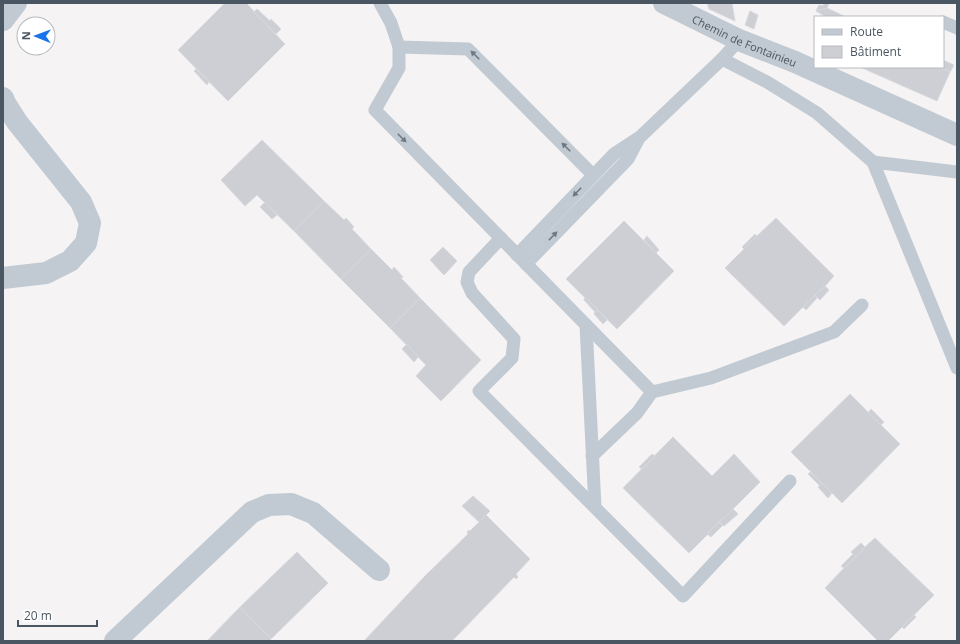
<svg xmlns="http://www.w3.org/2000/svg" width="960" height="644" viewBox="0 0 960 644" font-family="'Open Sans',sans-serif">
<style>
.building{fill:#cdcfd5;stroke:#d7d9de}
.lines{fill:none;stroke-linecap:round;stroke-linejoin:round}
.lane{stroke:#c1cad2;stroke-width:13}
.street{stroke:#c1cad2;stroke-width:22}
.oneway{fill:#6e7983}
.labels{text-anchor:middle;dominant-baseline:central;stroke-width:3;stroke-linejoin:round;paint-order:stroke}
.street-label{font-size:11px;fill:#4a5661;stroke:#fff}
</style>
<rect width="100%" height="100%" fill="#f5f3f3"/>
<!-- building -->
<g class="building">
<path d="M 225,3 L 246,3 L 285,44 L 228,101 L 178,50 Z"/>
<path d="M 707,3 L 732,3 L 735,21 L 709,9 Z"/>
<path d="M 824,3 L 829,3 L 827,8 L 816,11 L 819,5 L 823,6 Z"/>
<path d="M 827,8 L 846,17 L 826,17 L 816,11 Z"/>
<path d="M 257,9 L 270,21 L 271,19 L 281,29 L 276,34 L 254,12 Z"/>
<path d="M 750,11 L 758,15 L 754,29 L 745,25 Z"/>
<path d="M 943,60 L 954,65 L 950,72 L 938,67 L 943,67 Z"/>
<path d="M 860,67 L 938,67 L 950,72 L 937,101 Z"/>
<path d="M 196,69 L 209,82 L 207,85 L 194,71 Z"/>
<path d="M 262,140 L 324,201 L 294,231 L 257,195 L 245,206 L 221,180 Z"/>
<path d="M 324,201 L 344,220 L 346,218 L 354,227 L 352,229 L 371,249 L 341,279 L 294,231 Z"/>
<path d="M 265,202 L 277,215 L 272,219 L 260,207 Z"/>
<path d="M 776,218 L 834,276 L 825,286 L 815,295 L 784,326 L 725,268 L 757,236 Z"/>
<path d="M 624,221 L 674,271 L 617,329 L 566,279 Z"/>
<path d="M 755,234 L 757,236 L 744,249 L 742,247 Z"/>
<path d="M 647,236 L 659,250 L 656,253 L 644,240 Z"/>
<path d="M 443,247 L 457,261 L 444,275 L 430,260 Z"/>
<path d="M 371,249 L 392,270 L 394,267 L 403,277 L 401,278 L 420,298 L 390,328 L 341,279 Z"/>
<path d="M 825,286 L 829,290 L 820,300 L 815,295 Z"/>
<path d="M 815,295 L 817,298 L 806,310 L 803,307 Z"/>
<path d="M 585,297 L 598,310 L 595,312 L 584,300 Z"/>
<path d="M 420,298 L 481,360 L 441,401 L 416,376 L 426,365 L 390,328 Z"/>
<path d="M 598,310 L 607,320 L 603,324 L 594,314 L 595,312 Z"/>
<path d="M 407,344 L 418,357 L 414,362 L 402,349 Z"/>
<path d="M 850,394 L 900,444 L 842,503 L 791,452 Z"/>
<path d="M 871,409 L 884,422 L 881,425 L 868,413 Z"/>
<path d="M 673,437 L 712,476 L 734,454 L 760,482 L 689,553 L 623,488 Z"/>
<path d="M 652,454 L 655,456 L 642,469 L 639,467 Z"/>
<path d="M 810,472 L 822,483 L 820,486 L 808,474 Z"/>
<path d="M 822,483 L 832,493 L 828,498 L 818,487 Z"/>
<path d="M 473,496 L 490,511 L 479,522 L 462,506 Z"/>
<path d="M 733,509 L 738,514 L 724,526 L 719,522 Z"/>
<path d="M 486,515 L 530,559 L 516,574 L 518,577 L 516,579 L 514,577 L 452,641 L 364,641 L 424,577 L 468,534 L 467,532 L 469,530 L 470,531 Z"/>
<path d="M 719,522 L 723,525 L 711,537 L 707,534 Z"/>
<path d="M 875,538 L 934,595 L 888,641 L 878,641 L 825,588 L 844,568 L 856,557 L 865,547 Z"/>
<path d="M 861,543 L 865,547 L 856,557 L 851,552 Z"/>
<path d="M 297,552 L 328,583 L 271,639 L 240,607 Z"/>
<path d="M 853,554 L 856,557 L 844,568 L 841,566 Z"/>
<path d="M 240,607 L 271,639 L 269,641 L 207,641 Z"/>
<path d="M 914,615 L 916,617 L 904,629 L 902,627 Z"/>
</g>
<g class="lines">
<!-- lane -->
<g class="lane">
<path d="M 380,3 L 391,23 L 399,47 L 399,68 L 375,110 L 652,392 L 711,378 L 834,332 L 862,305"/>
<path d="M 943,22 L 957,28"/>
<path d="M 399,47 L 468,49 L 593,175"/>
<path d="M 722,59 L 767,82 L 817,113 L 873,162 L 957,368"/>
<path d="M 873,162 L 957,172"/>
<path d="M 501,238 L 469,272 L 467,282 L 472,293 L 514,339 L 512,358 L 479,391 L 683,596 L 790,481"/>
<path d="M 517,255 L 614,154 L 640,137 L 722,59 L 739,40"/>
<path d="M 526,264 L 628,159 L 638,140"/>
<path d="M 586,325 L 595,507"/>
<path d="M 592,456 L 637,413 L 652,392"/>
</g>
<!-- street -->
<g class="street">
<path id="s1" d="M 664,3 L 739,40 L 795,62 L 957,135"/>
<path d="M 3,20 L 16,3"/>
<path d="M 3,98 L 5,103 L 17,122 L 81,202 L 90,223 L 86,243 L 70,261 L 46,273 L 3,278"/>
<path d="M 115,641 L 252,512 L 269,505 L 291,504 L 313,513 L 379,570"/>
</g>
</g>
<!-- one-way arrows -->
<defs><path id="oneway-solid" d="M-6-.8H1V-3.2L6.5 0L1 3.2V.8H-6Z"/></defs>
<g class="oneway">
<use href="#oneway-solid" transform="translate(475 55) rotate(-135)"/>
<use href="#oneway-solid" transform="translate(402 138) rotate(45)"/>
<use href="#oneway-solid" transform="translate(566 147) rotate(-135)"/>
<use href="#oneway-solid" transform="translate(577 192) rotate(134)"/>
<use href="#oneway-solid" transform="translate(553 236) rotate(-46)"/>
</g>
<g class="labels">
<!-- street labels -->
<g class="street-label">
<text stroke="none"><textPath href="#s1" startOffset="89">Chemin de Fontainieu</textPath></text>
</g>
</g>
<!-- border -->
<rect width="960" height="644" fill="none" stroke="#4a5661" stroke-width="8"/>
<!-- legend -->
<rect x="814" y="16" width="130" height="52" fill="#ffffff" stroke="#b7bbc0"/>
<rect x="822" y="29" width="20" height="6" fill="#c1cad2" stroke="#b7bbc0"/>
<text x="850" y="36" font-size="12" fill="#4a5661">Route</text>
<rect x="822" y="46" width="20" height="12" fill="#cdcfd5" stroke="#b7bbc0"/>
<text x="850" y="56" font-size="12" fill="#4a5661">Bâtiment</text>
<!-- north arrow -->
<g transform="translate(36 36) rotate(271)"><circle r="19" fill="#ffffff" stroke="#b7bbc0"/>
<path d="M0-3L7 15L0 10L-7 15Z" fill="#1a73e8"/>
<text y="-6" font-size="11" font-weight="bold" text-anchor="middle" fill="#4a5661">N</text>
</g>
<!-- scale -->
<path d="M18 620v6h79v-6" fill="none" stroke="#4a5661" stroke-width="2"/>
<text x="24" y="620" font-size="12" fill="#4a5661" stroke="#ffffff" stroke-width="3" paint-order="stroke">20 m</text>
</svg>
